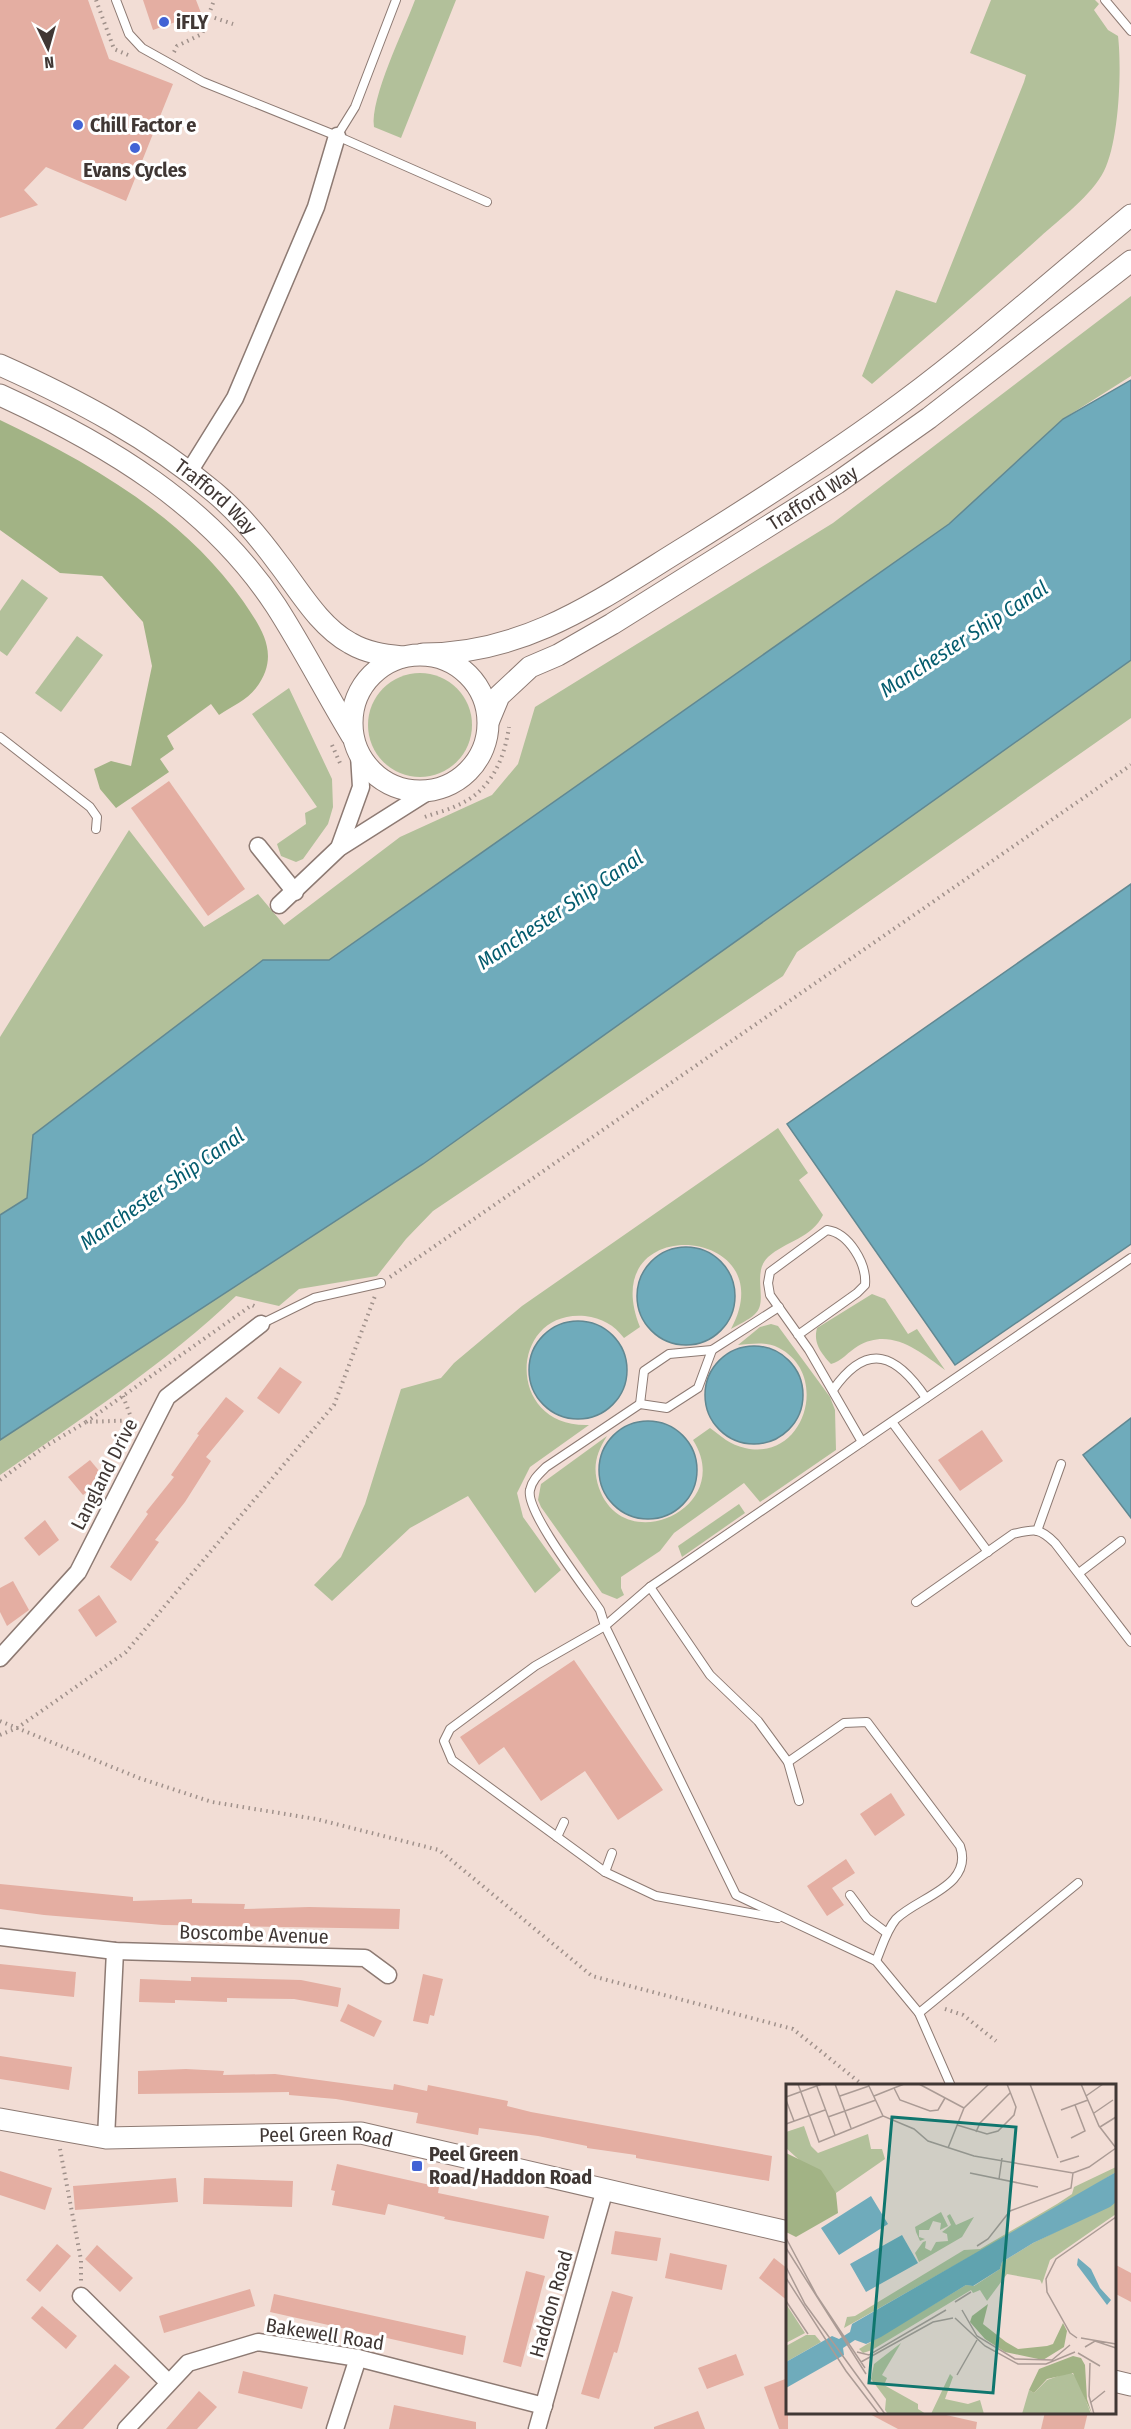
<svg xmlns="http://www.w3.org/2000/svg" width="1131" height="2429" viewBox="0 0 1131 2429" font-family="'Fira Sans Condensed',sans-serif">
<style>
.green{fill:#b2c09a}
.forest{fill:#a2b385}
.water{fill:#6fabbb;stroke:#618892;stroke-width:1.5}
.building{fill:#e4aea2}
.lines{fill:none;stroke-linecap:round;stroke-linejoin:round}
.service-casing{stroke:#8d7a73;stroke-width:10}
.minor-casing{stroke:#8d7a73;stroke-width:19}
.tertiary-casing{stroke:#8d7a73;stroke-width:23}
.path{stroke:#a0918b;stroke-width:4;stroke-dasharray:1.5 4.5;stroke-linecap:butt}
.service{stroke:#fff;stroke-width:8}
.minor{stroke:#fff;stroke-width:16}
.tertiary{stroke:#fff;stroke-width:21}
.poi-dot{fill:#4263d5;stroke:#fff;stroke-width:2}
.labels{text-anchor:middle;dominant-baseline:central;stroke-width:6;stroke-linejoin:round;paint-order:stroke}
.poi-label{font-size:20px;font-weight:bold;fill:#403734;stroke:#fff;text-anchor:start}
.street-label{font-size:20px;fill:#403734;stroke:#fff}
.water-label{font-size:21px;font-style:italic;fill:#045c6e;stroke:#fff}
.inset-road{fill:none;stroke:#ab9b95;stroke-width:1.5}
.view{fill:#0f766e;fill-opacity:0.15;stroke:#0f766e;stroke-width:3}
.inset-edge{fill:none;stroke:#403734;stroke-width:3}
</style>
<rect width="100%" height="100%" fill="#f2ddd5"/>
<!-- green -->
<g class="green">
<path d="M 415,0 L 456,0 L 401,138 L 374,127 C 370,98 404,30 415,0 Z"/>
<path d="M 991,0 L 1095,0 L 1099,4 L 1094,10 L 1108,30 L 1118,36 C 1122,69 1119,142 1104,171 C 1092,195 1060,219 1040,237 C 985,287 928,336 872,384 L 862,376 L 896,290 L 936,303 L 1024,82 L 1026,75 L 970,53 Z"/>
<path d="M 1131,296 L 1131,376 L 1063,419 L 949,524 L 329,960 L 263,960 L 33,1135 L 27,1198 L 0,1215 L 0,1037 L 129,830 L 204,927 L 258,894 L 284,925 L 400,837 L 492,795 L 518,764 L 535,707 L 833,523 Z"/>
<path d="M 22,579 L 48,598 L 7,656 L 0,651 L 0,611 Z"/>
<path d="M 77,636 L 103,655 L 61,712 L 35,693 Z"/>
<path d="M 1131,660 L 1131,718 L 797,952 L 783,976 L 433,1211 L 406,1239 L 377,1276 L 299,1289 L 279,1306 L 236,1296 C 166,1363 80,1420 0,1475 L 0,1440 L 14,1431 L 423,1164 Z"/>
<circle cx="420" cy="725" r="52"/>
<path d="M 289,688 L 332,779 L 333,807 L 328,824 L 303,859 L 296,862 L 281,856 L 277,844 L 306,824 L 305,813 L 317,807 L 252,714 Z"/>
<path d="M 778,1128 L 808,1173 L 799,1180 L 823,1215 C 812,1238 786,1241 768,1257 C 751,1273 769,1302 755,1314 C 749,1320 739,1324 731,1329 C 787,1225 593,1210 640,1327 L 624,1338 C 614,1325 602,1318 585,1316 C 509,1309 504,1428 589,1425 L 530,1467 L 517,1493 L 523,1517 L 561,1570 L 535,1593 L 468,1496 L 410,1528 L 332,1601 L 314,1585 L 341,1557 L 365,1504 L 401,1389 L 441,1378 L 454,1363 L 522,1306 Z"/>
<path d="M 872,1294 L 885,1299 L 908,1334 L 917,1329 L 945,1370 C 919,1351 891,1327 858,1346 C 849,1351 841,1362 831,1364 C 821,1353 813,1343 817,1328 Z"/>
<path d="M 771,1324 L 778,1326 L 830,1397 L 835,1410 L 836,1450 L 760,1502 L 744,1483 L 674,1533 L 660,1551 L 621,1577 L 621,1588 L 624,1595 L 617,1599 L 602,1593 L 541,1507 L 538,1500 L 541,1484 L 607,1436 C 596,1453 592,1468 599,1488 C 624,1559 736,1508 693,1440 L 710,1428 C 721,1436 730,1445 745,1448 C 804,1462 831,1375 779,1348 C 766,1341 752,1344 738,1345 L 760,1327 Z"/>
<path d="M 739,1504 L 745,1513 L 682,1557 L 678,1546 Z"/>
</g>
<!-- forest -->
<path class="forest" d="M 0,420 C 92,464 184,517 243,601 C 262,629 281,655 256,688 C 247,700 231,707 219,715 L 211,704 L 167,736 L 174,749 L 160,759 L 169,772 L 116,808 L 100,789 L 94,769 L 111,761 L 131,766 L 152,666 L 143,622 L 102,576 L 60,573 L 0,530 Z"/>
<!-- water -->
<g class="water">
<path d="M 1131,380 L 1131,660 L 423,1164 L 0,1440 L 0,1215 L 27,1198 L 33,1135 L 263,960 L 329,960 L 949,524 L 1063,419 Z"/>
<path d="M 1131,884 L 1131,1244 L 955,1365 L 787,1124 Z"/>
<circle cx="686" cy="1296" r="49"/>
<circle cx="578" cy="1370" r="49"/>
<circle cx="754" cy="1395" r="49"/>
<path d="M 1131,1418 L 1131,1518 L 1083,1455 Z"/>
<circle cx="648" cy="1470" r="49"/>
</g>
<!-- building -->
<g class="building">
<path d="M 0,0 L 88,0 L 109,59 L 173,84 L 126,201 L 46,167 L 24,190 L 38,205 L 0,218 Z"/>
<path d="M 143,0 L 196,0 L 201,13 L 153,30 Z"/>
<path d="M 169,781 L 245,889 L 208,916 L 131,808 Z"/>
<path d="M 280,1367 L 302,1382 L 279,1414 L 257,1398 Z"/>
<path d="M 226,1397 L 244,1411 L 206,1457 L 211,1461 L 185,1502 L 155,1540 L 159,1542 L 131,1581 L 110,1567 L 148,1514 L 146,1512 L 174,1477 L 171,1475 L 199,1435 L 197,1434 Z"/>
<path d="M 982,1430 L 1003,1461 L 960,1491 L 938,1460 Z"/>
<path d="M 90,1460 L 105,1478 L 83,1495 L 68,1477 Z"/>
<path d="M 45,1520 L 59,1540 L 39,1556 L 24,1538 Z"/>
<path d="M 13,1581 L 29,1610 L 7,1626 L 0,1612 L 0,1588 Z"/>
<path d="M 99,1595 L 117,1622 L 96,1637 L 78,1610 Z"/>
<path d="M 574,1660 L 663,1790 L 618,1820 L 585,1771 L 541,1801 L 504,1747 L 479,1765 L 460,1737 Z"/>
<path d="M 891,1793 L 905,1815 L 875,1836 L 860,1814 Z"/>
<path d="M 846,1859 L 855,1873 L 832,1888 L 844,1905 L 827,1916 L 807,1886 Z"/>
<path d="M 0,1884 L 133,1897 L 133,1901 L 192,1899 L 192,1903 L 245,1904 L 244,1909 L 309,1907 L 400,1909 L 399,1929 L 163,1925 L 44,1915 L 0,1909 Z"/>
<path d="M 0,1964 L 76,1972 L 74,1997 L 0,1989 Z"/>
<path d="M 423,1974 L 443,1979 L 434,2016 L 430,2015 L 428,2024 L 413,2021 Z"/>
<path d="M 191,1977 L 301,1980 L 341,1988 L 338,2007 L 294,1999 L 227,1998 L 227,2002 L 175,2000 L 175,2003 L 139,2002 L 140,1979 L 191,1981 Z"/>
<path d="M 348,2004 L 382,2021 L 374,2037 L 340,2021 Z"/>
<path d="M 0,2056 L 72,2067 L 69,2090 L 0,2079 Z"/>
<path d="M 186,2069 L 224,2071 L 223,2075 L 275,2074 L 393,2090 L 394,2084 L 427,2091 L 428,2085 L 508,2101 L 507,2106 L 531,2112 L 772,2156 L 769,2181 L 636,2158 L 636,2155 L 587,2148 L 587,2146 L 538,2136 L 479,2128 L 478,2135 L 416,2123 L 418,2113 L 336,2099 L 289,2095 L 289,2092 L 138,2094 L 138,2071 Z"/>
<path d="M 337,2164 L 439,2187 L 438,2193 L 549,2216 L 544,2239 L 444,2219 L 445,2217 L 388,2204 L 385,2215 L 332,2205 L 335,2191 L 331,2190 Z"/>
<path d="M 0,2171 L 52,2188 L 45,2210 L 0,2195 Z"/>
<path d="M 176,2178 L 178,2202 L 75,2210 L 73,2186 Z"/>
<path d="M 204,2178 L 293,2181 L 292,2207 L 203,2204 Z"/>
<path d="M 615,2231 L 661,2238 L 657,2261 L 611,2254 Z"/>
<path d="M 57,2244 L 71,2256 L 40,2292 L 26,2280 Z"/>
<path d="M 97,2245 L 133,2278 L 120,2292 L 85,2259 Z"/>
<path d="M 670,2253 L 727,2265 L 722,2290 L 665,2278 Z"/>
<path d="M 774,2258 L 788,2269 L 788,2301 L 759,2278 Z"/>
<path d="M 1114,2264 L 1131,2273 L 1131,2302 L 1114,2293 Z"/>
<path d="M 526,2271 L 545,2276 L 521,2367 L 503,2362 Z"/>
<path d="M 250,2289 L 255,2306 L 164,2333 L 159,2316 Z"/>
<path d="M 612,2291 L 633,2297 L 617,2353 L 614,2352 L 599,2399 L 581,2394 Z"/>
<path d="M 274,2294 L 466,2336 L 463,2355 L 270,2312 Z"/>
<path d="M 42,2306 L 77,2336 L 66,2349 L 31,2318 Z"/>
<path d="M 736,2354 L 744,2375 L 707,2389 L 698,2368 Z"/>
<path d="M 115,2364 L 130,2377 L 83,2429 L 55,2429 Z"/>
<path d="M 243,2371 L 308,2387 L 302,2409 L 238,2393 Z"/>
<path d="M 788,2378 L 788,2429 L 779,2429 L 764,2387 Z"/>
<path d="M 199,2391 L 217,2407 L 197,2429 L 166,2429 Z"/>
<path d="M 394,2405 L 476,2422 L 476,2429 L 389,2429 Z"/>
<path d="M 698,2411 L 705,2429 L 654,2429 L 654,2427 Z"/>
<path d="M 866,2412 L 933,2412 L 977,2422 L 976,2429 L 898,2429 Z"/>
<path d="M 1045,2412 L 1088,2412 L 1084,2429 L 1041,2429 Z"/>
</g>
<g class="lines">
<defs>
<g id="service">
<path d="M 116,0 L 129,34 L 142,48 L 203,82 L 337,136 L 487,202"/>
<path d="M 1105,0 L 1131,31"/>
<path d="M 337,136 L 355,107 L 396,0"/>
<path d="M 0,737 L 90,807 L 97,817 L 96,829"/>
<path d="M 261,1324 L 314,1298 L 381,1283"/>
<path d="M 798,1335 L 857,1293 L 865,1285 C 867,1264 849,1233 827,1230 L 770,1272 L 768,1283 L 770,1295 L 809,1350 L 862,1442"/>
<path d="M 712,1350 L 698,1388 L 667,1408 L 640,1404 L 546,1467 C 539,1474 532,1480 530,1490 C 525,1511 585,1588 600,1610 L 605,1626 L 535,1666 L 450,1729 L 444,1741 L 452,1760 L 605,1872 L 656,1896 L 778,1918"/>
<path d="M 833,1390 C 868,1340 897,1355 926,1398"/>
<path d="M 640,1404 L 644,1371 L 669,1354 L 712,1350 L 779,1307"/>
<path d="M 892,1422 L 988,1552"/>
<path d="M 1037,1531 L 1061,1464"/>
<path d="M 1079,1573 L 1121,1541"/>
<path d="M 650,1587 L 710,1675 L 758,1721 L 788,1762 L 799,1801"/>
<path d="M 916,1602 L 1013,1534 C 1034,1529 1039,1527 1055,1543 L 1131,1642"/>
<path d="M 788,1762 L 844,1723 L 867,1722 L 960,1846 C 974,1886 918,1897 896,1919 C 886,1931 882,1947 876,1961"/>
<path d="M 557,1837 L 564,1822"/>
<path d="M 605,1872 L 612,1853"/>
<path d="M 850,1895 L 867,1918 L 887,1933"/>
<path d="M 919,2013 L 1078,1883"/>
<path d="M 951,2086 L 919,2013 L 876,1961 L 736,1895 L 605,1626 L 650,1587 L 1131,1258"/>
</g>
<g id="minor">
<path d="M 189,472 L 235,398 L 316,207 L 337,136"/>
<path d="M 258,846 L 295,892"/>
<path d="M 339,848 L 361,787 L 359,755"/>
<path d="M 279,905 L 339,848 L 429,791"/>
<path d="M 0,1658 L 78,1572 L 167,1397 L 261,1324"/>
<path d="M 0,1937 L 115,1951 L 365,1958 L 388,1975"/>
<path d="M 106,2138 L 115,1951"/>
<path d="M 81,2296 L 168,2382"/>
<path d="M 126,2429 L 188,2363 L 258,2342 L 358,2358 L 544,2406"/>
<path d="M 335,2429 L 358,2358"/>
<path d="M 537,2429 L 605,2189"/>
</g>
<g id="tertiary">
<path id="s1" d="M 0,365 C 76,399 150,438 214,492 C 238,512 259,537 278,563 C 299,590 319,626 350,643 C 367,653 384,655 402,657"/>
<path d="M 0,395 C 107,444 210,505 276,606 C 303,648 326,693 352,736"/>
<path d="M 423,654 C 528,654 602,598 687,546 C 761,500 833,454 903,402 C 982,343 1055,278 1131,215"/>
<circle cx="420" cy="723" r="68"/>
<path id="s2" d="M 489,720 L 499,696 L 530,667 L 558,655 L 612,624 L 837,483 L 929,418 L 1131,261"/>
<path id="s3" d="M 0,2119 L 106,2138 L 361,2133 L 788,2232"/>
<path d="M 1114,2381 L 1131,2385"/>
</g>
</defs>
<!-- service casing -->
<use href="#service" class="service-casing"/>
<!-- minor casing -->
<use href="#minor" class="minor-casing"/>
<!-- tertiary casing -->
<use href="#tertiary" class="tertiary-casing"/>
<!-- path -->
<g class="path">
<path d="M 96,0 L 114,49 L 128,55"/>
<path d="M 209,16 L 233,24"/>
<path d="M 174,52 L 177,46 L 202,34 L 214,0"/>
<path d="M 332,745 L 340,763"/>
<path d="M 425,817 C 435,813 446,811 456,806 C 490,792 504,761 509,727"/>
<path d="M 390,1277 L 1131,765"/>
<path d="M 123,1396 L 132,1420"/>
<path d="M 86,1422 L 252,1305 L 256,1307"/>
<path d="M 0,1480 L 46,1446 L 86,1422 L 138,1420"/>
<path d="M 0,1721 L 139,1778 L 212,1802 L 316,1819 L 439,1850 L 592,1976 L 793,2029 L 864,2086"/>
<path d="M 0,1735 L 17,1728 L 126,1652 L 334,1405 L 375,1296"/>
<path d="M 945,2009 L 963,2015 L 996,2041"/>
<path d="M 60,2149 L 81,2260 L 81,2281"/>
</g>
<!-- service -->
<use href="#service" class="service"/>
<!-- minor -->
<use href="#minor" class="minor"/>
<!-- tertiary -->
<use href="#tertiary" class="tertiary"/>
</g>
<!-- markers -->
<g class="poi-dot">
<circle cx="164" cy="22" r="6"/>
<circle cx="78" cy="125" r="6"/>
<circle cx="135" cy="148" r="6"/>
<rect x="411" y="2160" width="12" height="12" rx="3"/>
</g>
<g class="labels">
<!-- poi labels -->
<g class="poi-label">
<text x="176" y="22">iFLY</text>
<text x="90" y="125">Chill Factor e</text>
<text x="135" y="170" text-anchor="middle">Evans Cycles</text>
<text x="429" y="2154">Peel Green<tspan x="429" dy="23">Road/Haddon Road</tspan></text>
</g>
<!-- street labels -->
<g class="street-label">
<text stroke="none"><textPath href="#s2" startOffset="398">Trafford Way</textPath></text>
<text stroke="none"><textPath href="#s1" startOffset="254">Trafford Way</textPath></text>
<text transform="translate(104 1474) rotate(-63)">Langland Drive</text>
<text transform="translate(254 1934) rotate(2)">Boscombe Avenue</text>
<text stroke="none"><textPath href="#s3" startOffset="328">Peel Green Road</textPath></text>
<text transform="translate(551 2304) rotate(-74)">Haddon Road</text>
<text transform="translate(325 2334) rotate(9)">Bakewell Road</text>
</g>
<!-- water labels -->
<g class="water-label">
<text transform="translate(964 639) rotate(-33)">Manchester Ship Canal</text>
<text transform="translate(560 910) rotate(-34)">Manchester Ship Canal</text>
<text transform="translate(162 1189) rotate(-35)">Manchester Ship Canal</text>
</g>
</g>
<!-- overview -->
<g transform="translate(786 2084)">
<rect width="330" height="330" fill="#f2ddd5"/>
<path d="M 18,42 L 25,62 L 32,69 L 82,50 L 85,65 L 96,65 L 99,75 L 50,109 L 0,64 L 0,48 ZM 330,83 L 330,88 L 286,115 L 58,244 L 61,233 L 69,232 L 178,166 L 194,165 L 271,120 L 286,110 L 288,103 ZM 330,118 L 330,130 L 264,176 L 256,200 L 254,196 L 221,190 L 201,217 L 194,206 L 187,209 L 185,206 L 86,266 L 77,269 L 73,265 L 180,201 L 188,202 L 214,185 L 216,178 L 247,159 ZM 155,128 L 162,142 L 154,146 L 155,139 L 147,137 L 143,146 L 133,146 L 133,153 L 139,155 L 134,157 L 130,148 L 129,143 ZM 164,130 L 170,141 L 188,133 L 176,153 L 133,178 L 129,169 L 137,158 L 140,157 L 139,164 L 145,167 L 150,158 L 162,157 L 161,150 L 156,148 L 165,141 L 161,132 ZM 0,220 L 19,249 L 0,259 ZM 20,251 L 29,251 L 35,258 L 0,278 L 0,262 ZM 115,259 L 96,291 L 101,294 L 98,301 L 132,320 L 132,325 L 140,330 L 102,330 L 99,326 L 100,315 L 85,295 L 88,280 ZM 284,288 L 291,293 L 305,330 L 236,330 L 243,306 L 248,309 L 261,296 ZM 164,290 L 167,293 L 159,315 L 182,320 L 194,316 L 198,330 L 145,330 Z" fill="#b2c09a"/>
<path d="M 0,69 L 35,86 L 50,109 L 52,129 L 10,153 L 0,148 ZM 202,220 L 197,240 L 220,258 L 232,265 L 261,262 L 267,260 L 277,239 L 281,247 L 278,263 L 257,276 L 219,268 L 199,255 L 184,238 L 186,232 ZM 287,272 L 295,274 L 299,281 L 301,315 L 306,330 L 287,289 L 261,295 L 248,309 L 243,306 L 253,285 Z" fill="#a2b385"/>
<path d="M 330,88 L 330,118 L 324,123 L 247,159 L 216,178 L 214,185 L 187,202 L 180,201 L 95,253 L 80,260 L 69,256 L 57,264 L 58,271 L 0,304 L 0,278 L 46,252 L 53,255 L 64,248 L 66,240 ZM 85,112 L 102,140 L 53,171 L 35,144 ZM 116,151 L 132,179 L 80,208 L 64,180 ZM 292,174 L 305,185 L 314,204 L 325,216 L 321,221 L 291,181 Z" fill="#6fabbb"/>
<path class="inset-road" d="M 12,0 L 33,58 L 97,32M 30,0 L 49,51M 49,0 L 65,44M 82,0 L 97,32 L 128,45 L 142,57 L 188,72 L 287,89 L 303,83 L 330,64M 133,0 L 178,24M 244,0 L 272,74M 295,0 L 313,42 L 330,64M 108,4 L 114,16 L 144,27 L 152,26 L 159,14M 54,12 L 83,2M 88,12 L 118,0M 300,12 L 317,0M 0,13 L 36,0M 0,16 L 8,37M 275,26 L 302,16M 308,29 L 327,16M 42,33 L 90,16M 0,40 L 39,26M 171,41 L 201,50 L 212,47 L 228,31 L 230,23 L 221,0M 314,43 L 330,33M 190,48 L 194,39 L 224,9M 285,54 L 299,47 L 289,21M 162,64 L 178,24 L 203,0M 274,78 L 293,72M 184,89 L 252,103M 213,95 L 216,74M 0,154 L 31,212 L 79,284M 191,162 L 202,155 L 224,127 L 285,104 L 287,89M 0,164 L 80,290M 0,183 L 19,220 L 99,330M 0,194 L 60,287 L 93,330M 0,217 L 22,250M 169,218 L 185,208M 176,226 L 191,252 L 229,275 L 266,276 L 284,261M 169,234 L 199,262 L 232,280 L 260,280 L 289,268M 291,254 L 284,249 L 261,208 L 260,195 L 270,175 L 330,133M 295,254 L 330,260M 299,263 L 309,257 L 330,264M 71,268 L 83,271 L 160,226M 292,269 L 314,282M 75,278 L 147,238 L 167,234M 304,279 L 303,312 L 308,330M 171,291 L 191,256M 304,319 L 319,307"/>
<path class="view" d="M 106,33 L 230,43 L 207,309 L 83,299 Z"/>
<rect width="330" height="330" class="inset-edge"/>
</g>
<!-- north arrow -->
<g transform="translate(48 48) rotate(175)" stroke="#ffffff" stroke-width="4.5" paint-order="stroke">
<path d="M0-4.5L10 22L0 15L-10 22Z" fill="#403734"/>
<text y="-9" font-size="16" font-weight="bold" text-anchor="middle" fill="#403734">N</text>
</g>
</svg>
